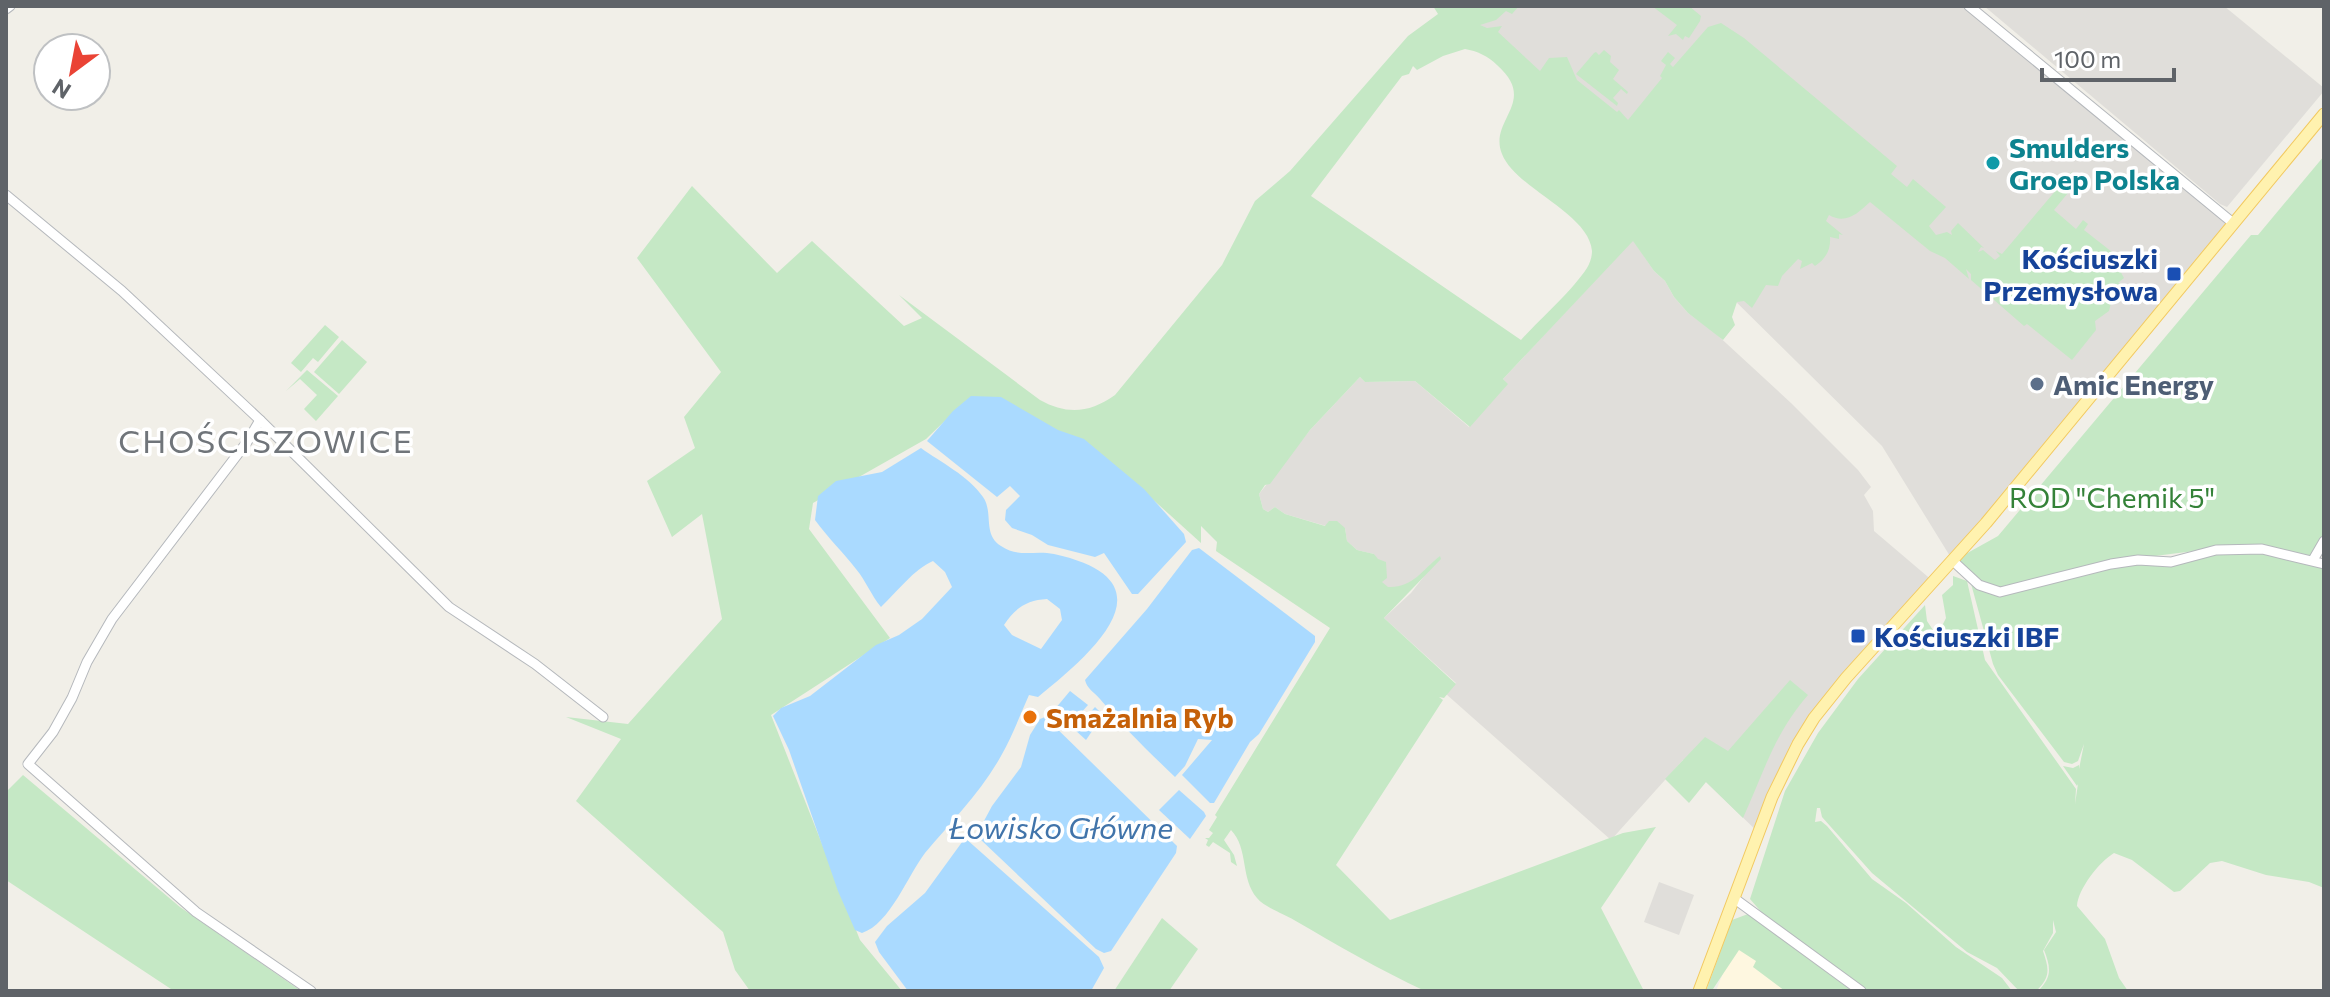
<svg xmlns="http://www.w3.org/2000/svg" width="2330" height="997" viewBox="0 0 2330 997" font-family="Commissioner,sans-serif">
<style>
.commercial{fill:#fef7e0}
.industrial{fill:#e0deda}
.green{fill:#c5e8c5;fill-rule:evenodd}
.water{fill:#aadaff;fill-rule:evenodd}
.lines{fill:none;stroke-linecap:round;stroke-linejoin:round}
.minor-casing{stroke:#b5b8bc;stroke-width:11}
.major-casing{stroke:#f2c960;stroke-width:13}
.minor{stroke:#fff;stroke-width:9}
.major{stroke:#fff2af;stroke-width:11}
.culture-dot{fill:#0f9aa8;stroke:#fff;stroke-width:3}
.transit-dot{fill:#1a4fb4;stroke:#fff;stroke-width:3}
.service-dot{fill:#5c6f8a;stroke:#fff;stroke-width:3}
.food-dot{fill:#e8710a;stroke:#fff;stroke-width:3}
.labels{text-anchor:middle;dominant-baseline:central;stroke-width:7;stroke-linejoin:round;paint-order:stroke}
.culture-label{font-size:28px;font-weight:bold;fill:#0d838f;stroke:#fff;text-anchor:start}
.transit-label{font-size:28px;font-weight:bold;fill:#164399;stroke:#fff;text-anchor:end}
.service-label{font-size:28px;font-weight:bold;fill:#4e5e75;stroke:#fff;text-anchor:start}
.park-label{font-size:28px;fill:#348238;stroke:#fff}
.food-label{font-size:28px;font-weight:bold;fill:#c56008;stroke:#fff;text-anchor:start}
.water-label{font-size:30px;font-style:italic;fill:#4174aa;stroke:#fff}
.quarter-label{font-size:32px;letter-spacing:2px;fill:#70757a;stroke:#fff}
</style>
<rect width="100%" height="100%" fill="#f1efe8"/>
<!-- commercial -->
<path class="commercial" d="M 1744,920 L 1841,991 L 1716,991 Z"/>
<!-- industrial -->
<g class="industrial">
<path d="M 1460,6 L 1969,6 L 2233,223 L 1953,561 L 1882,446 L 1643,210 Z"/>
<path d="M 1984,6 L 2224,6 L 2324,88 L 2324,91 L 2227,207 L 2220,204 Z"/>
<path d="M 1633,240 L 1654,271 L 1665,281 L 1674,297 L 1688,313 L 1714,332 L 1791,403 L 1858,470 L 1871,487 L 1864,495 L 1873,511 L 1874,531 L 1934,582 L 1814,718 L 1759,833 L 1683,760 L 1611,840 L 1446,694 L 1456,683 L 1384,618 L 1411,593 L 1440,556 L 1418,578 L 1402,587 L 1388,588 L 1381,582 L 1374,554 L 1357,550 L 1347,541 L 1345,528 L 1326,526 L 1285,514 L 1275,507 L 1268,512 L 1263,509 L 1259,494 L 1310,430 L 1360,377 L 1365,382 L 1415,381 L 1469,427 L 1507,384 L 1503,379 Z"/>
<path d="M 1659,882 L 1694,895 L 1679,935 L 1644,922 Z"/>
</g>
<!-- green -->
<g class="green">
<path d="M 1433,6 L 1519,6 L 1512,14 L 1506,11 L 1496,20 L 1480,25 L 1487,28 L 1502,26 L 1498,32 L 1540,71 L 1549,58 L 1567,57 L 1577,80 L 1617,112 L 1619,110 L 1628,120 L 1662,78 L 1660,76 L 1666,65 L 1661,61 L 1668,52 L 1675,58 L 1670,64 L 1673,67 L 1708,27 L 1721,23 L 1744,38 L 1897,166 L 1891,174 L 1907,187 L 1913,179 L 1946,207 L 1929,226 L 1936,235 L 1947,232 L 1952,235 L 1951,231 L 1958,223 L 1984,248 L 1981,247 L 1978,252 L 1983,250 L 1995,260 L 2000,256 L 1996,251 L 2002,254 L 2074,169 L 2070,175 L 2077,182 L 2054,210 L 2076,229 L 2083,220 L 2088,224 L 2084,230 L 2112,252 L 2110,255 L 2120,263 L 2118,267 L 2124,278 L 2118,283 L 2128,285 L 2119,293 L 2117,300 L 2111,303 L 2109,311 L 2095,321 L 2096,330 L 2072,360 L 2027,324 L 2024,326 L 1971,280 L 1971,274 L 1966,269 L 1969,279 L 1945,258 L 1930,251 L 1870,202 C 1858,213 1846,225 1829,215 L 1826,221 L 1843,235 L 1839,234 L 1839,239 L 1830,237 C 1831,249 1826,259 1815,266 L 1812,263 L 1800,269 L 1802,261 L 1798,259 L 1782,276 L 1778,286 L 1766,285 L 1752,308 L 1744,301 L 1737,302 L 1732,317 L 1735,325 L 1723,340 L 1688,313 L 1674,297 L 1665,281 L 1654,271 L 1633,241 L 1503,379 L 1508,384 L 1470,427 L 1415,381 L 1365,382 L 1360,377 L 1310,430 L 1270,484 L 1265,485 L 1259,494 L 1263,509 L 1268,512 L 1275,507 L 1285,514 L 1325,526 L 1329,521 L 1337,521 L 1345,528 L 1347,541 L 1357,550 L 1374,554 L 1378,559 L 1386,562 L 1387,578 L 1382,582 L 1388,587 C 1413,588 1422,570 1440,556 L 1441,559 L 1384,618 L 1456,684 L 1444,698 L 1439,697 L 1443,700 L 1336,865 L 1390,920 L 1623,833 L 1656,827 L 1601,908 L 1644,991 L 1425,991 C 1380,970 1337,945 1294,920 C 1284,914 1264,907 1257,898 C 1240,878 1249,849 1231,830 L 1224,840 L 1234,855 L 1237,866 L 1231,862 L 1230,853 L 1213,842 L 1209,847 L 1206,845 L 1208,840 L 1205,838 L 1209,838 L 1213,833 L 1209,830 L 1217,817 L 1215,815 L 1330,628 L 1216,551 L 1217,542 L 1201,526 L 1201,543 L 1149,496 L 954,412 L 926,439 L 813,503 L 809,529 L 890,638 L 771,715 L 860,940 L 902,991 L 750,991 L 735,970 L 723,932 L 576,801 L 621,739 L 566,717 L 628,724 L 722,619 L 702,514 L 672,537 L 647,481 L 695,448 L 684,417 L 721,372 L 637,258 L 692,186 L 777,273 L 812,241 L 904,326 L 922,318 L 899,295 L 1040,400 C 1067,415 1090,413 1115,395 L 1222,265 L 1255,201 L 1290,171 L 1408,36 L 1438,14 ZM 1465,49 C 1477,51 1488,56 1497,65 C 1539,102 1488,120 1502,154 C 1515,188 1589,213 1592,251 C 1592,257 1590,263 1587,268 C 1573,290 1539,320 1521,340 L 1311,196 L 1402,76 L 1409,74 L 1413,66 L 1417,70 L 1443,56 Z"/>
<path d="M 1652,6 L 1689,6 L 1701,16 L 1700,21 L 1689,38 L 1685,36 L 1683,40 L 1676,34 L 1668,36 L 1677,25 Z"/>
<path d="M 1604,50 L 1611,56 L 1610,62 L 1619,70 L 1613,79 L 1628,92 L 1627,94 L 1621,89 L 1613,98 L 1618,103 L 1617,106 L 1576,74 L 1594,53 L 1596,52 L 1599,55 Z"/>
<path d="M 2324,156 L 2324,532 L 2311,559 L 2324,567 L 2324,888 L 2309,882 L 2266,875 L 2222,861 L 2210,863 L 2180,891 L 2174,892 L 2132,860 L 2114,853 C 2099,862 2078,889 2077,906 L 2105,939 L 2119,978 L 2128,991 L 2038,991 C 2052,977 2051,968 2044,950 L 2056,932 L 2053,920 L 2053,933 L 2043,951 C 2049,969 2051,977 2036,991 L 2019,991 L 1997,968 L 1967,952 L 1872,873 L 1822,817 L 1820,808 L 1817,808 L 1815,822 L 1821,821 L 1827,826 L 1872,879 L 1906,903 L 1956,947 L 2002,978 L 2012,991 L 1867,991 L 1763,914 L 1750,899 L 1785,791 L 1818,733 L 1858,679 L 1925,605 L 1927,621 L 1937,636 L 1946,618 L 1942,595 L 1953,585 L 1953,576 L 1967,581 L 1985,660 L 2076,789 L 2075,804 L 2078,784 L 2077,786 L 2063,766 L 2073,768 L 2079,765 L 2079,769 L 2084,744 L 2078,761 L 2072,764 L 2064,762 L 1998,675 L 1993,664 L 1970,580 L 1989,593 L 2086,572 L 2152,562 L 2218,548 L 2139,558 L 2002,589 L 1988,587 L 1953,561 L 1998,536 L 2251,235 L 2258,235 Z"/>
<path d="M 325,325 L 339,337 L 318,362 L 313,358 L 301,372 L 291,363 Z"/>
<path d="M 342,340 L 367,362 L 339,394 L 314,372 Z"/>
<path d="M 307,370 L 338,396 L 316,421 L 304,409 L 317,395 L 300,379 L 286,391 Z"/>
<path d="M 1790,680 L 1808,695 C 1774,734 1764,772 1743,818 L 1706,782 L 1689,803 L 1665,779 L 1705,737 L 1728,751 Z"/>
<path d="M 23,775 L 180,907 L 301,991 L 174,991 L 6,880 L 6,792 Z"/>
<path d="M 1748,914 L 1852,991 L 1785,991 L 1753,967 L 1756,961 L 1739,950 L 1713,989 L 1714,991 L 1706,991 L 1732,920 Z"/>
<path d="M 1162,918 L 1198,949 L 1169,991 L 1114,991 Z"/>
</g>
<!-- water -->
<g class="water">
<path d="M 971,396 L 1001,397 L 1058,430 L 1084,439 L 1144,489 L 1184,534 L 1186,542 L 1138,594 L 1132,594 L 1104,553 L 1095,557 L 1048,545 L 1032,535 L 1012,528 L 1005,520 L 1006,510 L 1020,496 L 1010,486 L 997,497 L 927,441 L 953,411 Z"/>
<path d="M 921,448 C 940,462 969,476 983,497 C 994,513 982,534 1001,546 C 1018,558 1035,550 1054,554 C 1177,581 1092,653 1038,697 L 1029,695 C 1020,715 1012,737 1001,756 C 981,792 951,822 925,853 C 908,875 890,924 862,933 L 855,930 L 838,891 L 789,750 L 773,716 L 781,708 L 810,696 L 876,645 L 899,635 L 922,619 L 952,587 L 945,572 L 933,561 C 914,569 897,592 881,607 C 871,595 866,581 856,569 C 843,552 828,538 815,520 L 818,496 L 836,481 L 882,472 ZM 1047,599 L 1060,609 L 1062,620 L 1041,649 L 1012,635 L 1004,625 C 1015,608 1027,600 1047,599 Z"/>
<path d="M 1199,548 L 1315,636 L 1315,642 L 1259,734 L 1250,742 L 1214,803 L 1210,803 L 1182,775 L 1212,740 L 1198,739 L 1185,766 L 1175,777 C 1148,751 1124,728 1100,699 C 1094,692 1087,689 1085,680 L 1147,609 L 1192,550 Z"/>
<path d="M 1070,691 L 1088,705 L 1071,724 L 1055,709 Z"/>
<path d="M 1095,707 L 1103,715 L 1086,740 L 1075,730 Z"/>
<path d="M 1045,717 L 1177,846 L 1176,853 L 1111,951 L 1104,953 L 1096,949 L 980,839 L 978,832 L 992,806 L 1021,767 L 1030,735 L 1040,719 Z"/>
<path d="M 1179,790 L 1204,812 L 1206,816 L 1190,839 L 1159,810 Z"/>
<path d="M 965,838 L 1099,957 L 1104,968 L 1091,991 L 908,991 L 879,952 L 875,942 L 887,926 L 925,893 Z"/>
</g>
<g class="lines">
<defs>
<g id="minor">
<path d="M 1969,6 L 2233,223"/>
<path d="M 6,9 L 10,6"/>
<path d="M 6,195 L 122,291 L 260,420 L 449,607 L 535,664 L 603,717"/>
<path d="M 260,420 L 247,442 L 112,619 L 87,662 L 72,698 L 53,732 L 28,764 L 196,912 L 311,991"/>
<path d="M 2313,560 L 2324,541"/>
<path d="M 1953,561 L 1979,585 L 2000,592 L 2111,564 L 2138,560 L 2171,562 L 2216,550 L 2262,549 L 2324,564"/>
<path d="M 1735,899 L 1861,991"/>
</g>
<path id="major" d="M 1699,991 L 1772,797 L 1798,744 L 1814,718 L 1846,678 L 1986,523 L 2324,114"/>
</defs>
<!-- minor casing -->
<use href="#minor" class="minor-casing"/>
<!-- major casing -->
<use href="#major" class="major-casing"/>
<!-- minor -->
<use href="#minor" class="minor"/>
<!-- major -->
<use href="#major" class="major"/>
</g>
<!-- markers -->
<circle class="culture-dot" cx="1993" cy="163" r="8"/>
<g class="transit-dot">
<rect x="2166" y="266" width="16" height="16" rx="4"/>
<rect x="1850" y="628" width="16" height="16" rx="4"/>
</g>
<circle class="service-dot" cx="2037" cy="384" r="8"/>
<circle class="food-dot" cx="1030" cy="717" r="8"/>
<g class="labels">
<!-- culture labels -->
<g class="culture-label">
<text x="2009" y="147">Smulders<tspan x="2009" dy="32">Groep Polska</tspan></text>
</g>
<!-- transit labels -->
<g class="transit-label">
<text x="2158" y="258">Kościuszki<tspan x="2158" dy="32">Przemysłowa</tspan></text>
<text x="1874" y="636" text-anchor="start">Kościuszki IBF</text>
</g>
<!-- service labels -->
<g class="service-label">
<text x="2053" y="384">Amic Energy</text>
</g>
<!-- park labels -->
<g class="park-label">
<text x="2112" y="497">ROD "Chemik 5"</text>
</g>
<!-- food labels -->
<g class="food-label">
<text x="1046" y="717">Smażalnia Ryb</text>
</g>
<!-- water labels -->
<g class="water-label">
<text x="1061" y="826">Łowisko Główne</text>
</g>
<!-- quarter labels -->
<g class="quarter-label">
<text x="266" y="440">CHOŚCISZOWICE</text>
</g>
</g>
<!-- border -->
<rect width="2330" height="997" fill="none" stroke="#5f6368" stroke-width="16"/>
<!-- north arrow -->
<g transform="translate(72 72) rotate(212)"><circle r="38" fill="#ffffff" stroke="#bfc1c3" stroke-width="2"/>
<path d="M0-6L14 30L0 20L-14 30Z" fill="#ea4335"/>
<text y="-12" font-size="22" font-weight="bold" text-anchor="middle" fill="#5f6368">N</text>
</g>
<!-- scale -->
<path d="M2042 68v12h132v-12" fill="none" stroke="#5f6368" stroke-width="4"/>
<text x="2054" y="68" font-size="24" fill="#5f6368" stroke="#ffffff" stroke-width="6" paint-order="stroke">100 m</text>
</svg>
